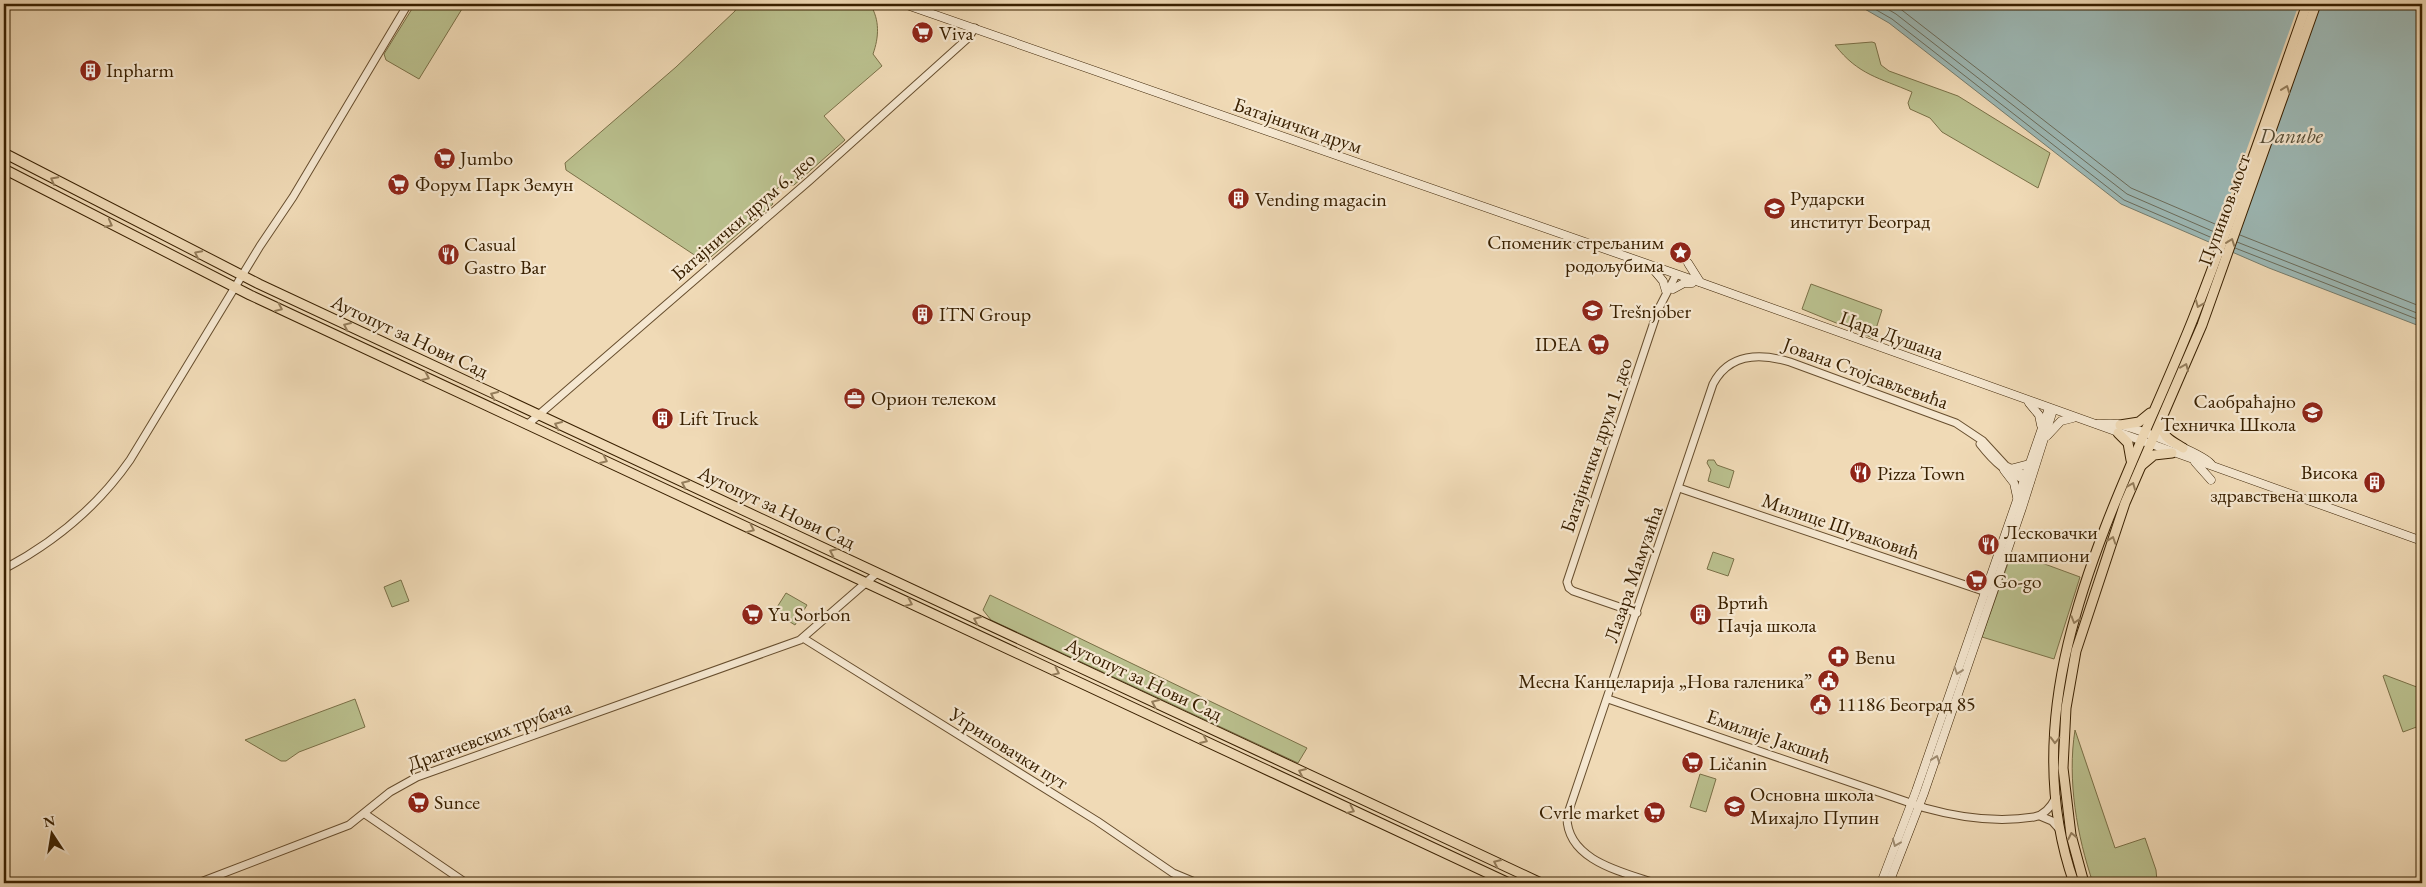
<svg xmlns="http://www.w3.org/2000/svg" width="2426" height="887" viewBox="0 0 2426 887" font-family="'EB Garamond',serif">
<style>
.green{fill:#bac08e;stroke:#7a7047}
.water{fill:#9db9b6;stroke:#757c6d}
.pier{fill:#f0dab6}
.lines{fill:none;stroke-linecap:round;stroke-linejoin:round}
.shore{stroke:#6b6c5b;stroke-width:1}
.tertiary-casing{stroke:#674e2e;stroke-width:9}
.secondary-casing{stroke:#392000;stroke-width:9}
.primary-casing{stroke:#392000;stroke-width:11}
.tertiary{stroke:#f5e7d0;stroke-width:7}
.secondary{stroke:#f5e7d0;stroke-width:8}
.primary{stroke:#f0dab6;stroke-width:9}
.oneway{stroke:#947d5b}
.oneway2{stroke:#a08d72}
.labels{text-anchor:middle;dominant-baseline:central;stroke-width:4.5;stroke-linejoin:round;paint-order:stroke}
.poi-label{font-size:20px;fill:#392000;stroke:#f5e7d0;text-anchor:start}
.street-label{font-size:20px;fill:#392000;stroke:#f5e7d0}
.water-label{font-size:21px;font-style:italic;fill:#574e37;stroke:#f5e7d0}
</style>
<rect width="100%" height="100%" fill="#f0dab6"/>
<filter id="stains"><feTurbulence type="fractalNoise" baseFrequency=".004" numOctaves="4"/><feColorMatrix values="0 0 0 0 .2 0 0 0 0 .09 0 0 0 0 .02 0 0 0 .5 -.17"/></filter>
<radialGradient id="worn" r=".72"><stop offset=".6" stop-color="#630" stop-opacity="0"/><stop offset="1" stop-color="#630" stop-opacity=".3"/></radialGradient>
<!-- green -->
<g class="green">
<path d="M 415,4 L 465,4 L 419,79 L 386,60 L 384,54 Z"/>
<path d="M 738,4 L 870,4 C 880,20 879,37 873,54 L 882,66 L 824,116 L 845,140 L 794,185 L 782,185 L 767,196 L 773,204 L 705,262 L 566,170 L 565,163 L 676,67 L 735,11 Z"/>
<path d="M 1872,42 L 1875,43 L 1881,65 L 1889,71 L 1958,96 L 2050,153 L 2038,188 L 1942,132 L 1930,118 L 1910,109 L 1908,103 L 1912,92 C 1880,78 1858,75 1835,45 Z"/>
<path d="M 1811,284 L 1882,310 L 1873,338 L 1802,309 Z"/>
<path d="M 1708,460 L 1714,460 L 1717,465 L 1734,471 L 1729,488 L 1708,481 L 1711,470 L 1707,463 Z"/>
<path d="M 1713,552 L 1734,559 L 1728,576 L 1707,569 Z"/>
<path d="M 2012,552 L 2080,577 L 2054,659 L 1982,637 Z"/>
<path d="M 401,580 L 409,601 L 392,607 L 384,587 Z"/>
<path d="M 786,593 L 807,605 L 795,625 L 774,612 Z"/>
<path d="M 990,595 L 1307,748 L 1298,763 L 991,620 L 983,610 Z"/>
<path d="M 2385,675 L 2422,689 L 2422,725 L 2403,732 L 2383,676 Z"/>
<path d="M 355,699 L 365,727 L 299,752 L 286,761 L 281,761 L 245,740 Z"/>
<path d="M 2075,730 L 2115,848 L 2145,838 L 2156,870 L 2157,881 L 2093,883 C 2077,836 2067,780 2075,730 Z"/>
<path d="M 1700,774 L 1716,779 L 1706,812 L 1690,807 Z"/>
</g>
<!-- water -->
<path class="water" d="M 1856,4 L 2422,4 L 2422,327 L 2269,268 L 2121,204 L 1889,23 Z"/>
<!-- pier -->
<path class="pier" d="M 2299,4 L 2320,4 L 2231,254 L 2212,246 Z"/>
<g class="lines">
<!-- shore -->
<g class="shore">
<path d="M 1866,4 L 1892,19 L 2124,200 L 2217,240"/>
<path d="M 1879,4 L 1896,14 L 2127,194 L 2219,234"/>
<path d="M 1894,4 L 2131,188 L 2222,227"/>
<path d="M 2240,235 L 2422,307"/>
<path d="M 2237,242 L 2422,315"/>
<path d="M 2235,248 L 2422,321"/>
</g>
<defs>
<g id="tertiary">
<path d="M 527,425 L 809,181 L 967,39 L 975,28"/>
<path d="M 1980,444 C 1994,462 2007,474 2030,482"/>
<path d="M 1679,488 L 1989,593"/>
<path d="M 4,569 C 53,543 98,506 130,460 L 260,246 L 293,197 L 408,4"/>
<path d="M 1637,613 L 1573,591 L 1569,588 L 1567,582 L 1658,310 L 1676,275"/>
<path d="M 803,638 L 1097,821 L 1173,873 L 1197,883"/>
<path d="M 1608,699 L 1925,808 C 1961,818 1997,823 2034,817 C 2045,815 2051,807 2056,797"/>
<path d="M 365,814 L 466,883"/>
<path d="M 2040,816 L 2052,821 L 2060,830"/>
<path d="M 198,883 L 349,825 L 390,792 L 417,777 L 800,640 L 877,573"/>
<path d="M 1655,883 C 1622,872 1566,860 1567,816 L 1713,384 C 1729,353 1761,353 1790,362 L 1956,423 L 1983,441 L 2006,466 L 2029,477"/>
</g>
<g id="secondary">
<path d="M 904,4 L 1702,283 L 2422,541"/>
<path d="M 1688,263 L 1700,282"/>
<path d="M 1653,269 L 1663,281 L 1666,291"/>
<path d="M 1673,289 L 1684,283 L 1692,283"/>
<path d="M 2029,403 L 2039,415 L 2041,425"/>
<path d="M 2097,424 C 2104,424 2111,423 2117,424 C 2135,428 2201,452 2211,464"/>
<path d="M 2047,436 L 2061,421 L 2073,418"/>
<path d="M 2195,462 L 2211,480"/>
<path d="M 2010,469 L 2029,464"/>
<path d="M 2004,470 L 2014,483 L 2017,497"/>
<path d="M 1881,883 L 1916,791 L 2049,408"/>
<path d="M 1889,883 L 1924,793 L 2022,508 L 2053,410"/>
</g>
<g id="primary">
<path d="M 4,153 L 259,284 L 1541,883"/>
<path d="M 4,169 L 250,295 L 1509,883"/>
<path d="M 2163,421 C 2159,436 2172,441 2183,448"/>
<path d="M 2120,425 L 2139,422 L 2150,413"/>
<path d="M 2118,433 L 2128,443 L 2131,460"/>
<path d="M 2142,465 L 2154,455 L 2172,453"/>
<path d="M 2074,883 C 2006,689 2123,495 2193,319 C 2234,215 2270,109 2307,4"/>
<path d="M 2084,883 L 2071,835 L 2063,768 L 2066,708 L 2076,651 L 2125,503 L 2202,325 L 2316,4"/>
</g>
</defs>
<!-- tertiary casing -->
<use href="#tertiary" class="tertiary-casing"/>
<!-- secondary casing -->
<use href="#secondary" class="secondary-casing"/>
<!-- primary casing -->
<use href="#primary" class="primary-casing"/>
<!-- tertiary -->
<use href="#tertiary" class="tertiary"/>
<!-- secondary -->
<use href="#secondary" class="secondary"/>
<!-- primary -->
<use href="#primary" class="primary"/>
</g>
<!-- one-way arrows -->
<defs><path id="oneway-chevron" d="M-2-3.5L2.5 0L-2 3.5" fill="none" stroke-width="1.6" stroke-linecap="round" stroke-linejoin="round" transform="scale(1.25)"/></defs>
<g class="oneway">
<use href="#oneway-chevron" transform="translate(2286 89) rotate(-70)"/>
<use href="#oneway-chevron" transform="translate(54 180) rotate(-152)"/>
<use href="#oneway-chevron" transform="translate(109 224) rotate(28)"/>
<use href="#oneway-chevron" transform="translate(2231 242) rotate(-70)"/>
<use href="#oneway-chevron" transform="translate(198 254) rotate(-153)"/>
<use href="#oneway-chevron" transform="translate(2199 304) rotate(112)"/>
<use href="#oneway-chevron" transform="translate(279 308) rotate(25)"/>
<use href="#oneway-chevron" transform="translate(347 326) rotate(-155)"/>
<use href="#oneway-chevron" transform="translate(2185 367) rotate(-67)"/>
<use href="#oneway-chevron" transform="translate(426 377) rotate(25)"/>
<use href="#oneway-chevron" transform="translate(494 395) rotate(-155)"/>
<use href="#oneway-chevron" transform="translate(558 425) rotate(-155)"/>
<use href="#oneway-chevron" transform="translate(604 460) rotate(25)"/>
<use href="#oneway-chevron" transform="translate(685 484) rotate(-155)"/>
<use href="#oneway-chevron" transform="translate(2132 486) rotate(-68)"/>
<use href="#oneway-chevron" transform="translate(751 529) rotate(25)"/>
<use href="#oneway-chevron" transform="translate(2112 540) rotate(-71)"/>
<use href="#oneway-chevron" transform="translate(833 552) rotate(-155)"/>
<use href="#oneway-chevron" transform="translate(909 603) rotate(25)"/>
<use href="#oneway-chevron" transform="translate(977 620) rotate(-155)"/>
<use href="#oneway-chevron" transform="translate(2075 620) rotate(107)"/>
<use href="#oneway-chevron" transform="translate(1056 672) rotate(25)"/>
<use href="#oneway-chevron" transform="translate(1155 703) rotate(-155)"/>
<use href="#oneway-chevron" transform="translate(1204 740) rotate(24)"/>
<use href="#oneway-chevron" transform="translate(2055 740) rotate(92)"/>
<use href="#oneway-chevron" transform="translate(1302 772) rotate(-155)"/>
<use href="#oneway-chevron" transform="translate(1351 810) rotate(25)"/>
<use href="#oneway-chevron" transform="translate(2072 836) rotate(-102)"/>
<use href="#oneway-chevron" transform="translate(1497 863) rotate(-155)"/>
</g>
<g class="oneway2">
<use href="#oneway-chevron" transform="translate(1958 671) rotate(109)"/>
<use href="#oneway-chevron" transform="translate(1936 759) rotate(-71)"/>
<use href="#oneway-chevron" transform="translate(1896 843) rotate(112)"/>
</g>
<!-- icons -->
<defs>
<symbol id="supermarket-disc" viewBox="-11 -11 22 22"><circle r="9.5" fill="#8f2418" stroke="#f5e7d0"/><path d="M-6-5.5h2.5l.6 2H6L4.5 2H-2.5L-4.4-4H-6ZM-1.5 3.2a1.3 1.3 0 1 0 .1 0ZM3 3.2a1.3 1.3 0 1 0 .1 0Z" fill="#fff"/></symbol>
<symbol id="building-disc" viewBox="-11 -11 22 22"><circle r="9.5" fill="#8f2418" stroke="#f5e7d0"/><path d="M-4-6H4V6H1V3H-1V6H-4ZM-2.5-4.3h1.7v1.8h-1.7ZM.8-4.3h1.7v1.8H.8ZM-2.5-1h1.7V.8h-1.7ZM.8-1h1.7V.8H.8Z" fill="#fff"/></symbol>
<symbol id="university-disc" viewBox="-11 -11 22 22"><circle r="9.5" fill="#8f2418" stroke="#f5e7d0"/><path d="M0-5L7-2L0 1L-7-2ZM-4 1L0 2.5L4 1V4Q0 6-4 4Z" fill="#fff"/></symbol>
<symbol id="sight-disc" viewBox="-11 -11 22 22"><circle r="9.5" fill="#8f2418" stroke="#f5e7d0"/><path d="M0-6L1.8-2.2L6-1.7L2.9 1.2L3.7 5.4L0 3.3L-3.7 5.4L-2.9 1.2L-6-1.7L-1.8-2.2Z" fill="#fff"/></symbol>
<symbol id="restaurant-disc" viewBox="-11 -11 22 22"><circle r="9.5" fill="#8f2418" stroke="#f5e7d0"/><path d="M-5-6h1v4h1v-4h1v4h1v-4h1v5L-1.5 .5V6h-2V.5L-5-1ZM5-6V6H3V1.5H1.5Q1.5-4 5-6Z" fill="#fff"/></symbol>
<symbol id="school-disc" viewBox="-11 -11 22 22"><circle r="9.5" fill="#8f2418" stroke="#f5e7d0"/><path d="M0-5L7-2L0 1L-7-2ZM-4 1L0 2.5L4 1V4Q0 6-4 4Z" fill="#fff"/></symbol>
<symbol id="office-disc" viewBox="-11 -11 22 22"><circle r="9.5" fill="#8f2418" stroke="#f5e7d0"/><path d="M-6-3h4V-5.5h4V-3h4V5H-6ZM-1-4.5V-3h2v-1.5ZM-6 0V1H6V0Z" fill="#fff"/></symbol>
<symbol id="pharmacy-disc" viewBox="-11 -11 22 22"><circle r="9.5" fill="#8f2418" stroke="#f5e7d0"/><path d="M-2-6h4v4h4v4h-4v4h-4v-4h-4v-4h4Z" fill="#fff"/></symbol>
<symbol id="civic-disc" viewBox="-11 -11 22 22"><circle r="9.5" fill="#8f2418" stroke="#f5e7d0"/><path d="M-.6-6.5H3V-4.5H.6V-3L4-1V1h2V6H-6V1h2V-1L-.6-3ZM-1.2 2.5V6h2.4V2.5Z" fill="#fff"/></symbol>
</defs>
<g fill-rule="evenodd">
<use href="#supermarket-disc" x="910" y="20" width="25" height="25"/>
<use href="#building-disc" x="78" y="58" width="25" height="25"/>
<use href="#supermarket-disc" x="432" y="146" width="25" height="25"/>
<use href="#supermarket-disc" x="386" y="172" width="25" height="25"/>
<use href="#building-disc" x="1226" y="186" width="25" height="25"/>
<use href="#university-disc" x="1762" y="196" width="25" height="25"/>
<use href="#sight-disc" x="1668" y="240" width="25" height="25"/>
<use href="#restaurant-disc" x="436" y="242" width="25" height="25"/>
<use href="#school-disc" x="1580" y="298" width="25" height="25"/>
<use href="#building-disc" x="910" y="302" width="25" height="25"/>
<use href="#supermarket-disc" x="1586" y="332" width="25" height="25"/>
<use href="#office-disc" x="842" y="386" width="25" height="25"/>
<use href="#school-disc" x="2300" y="400" width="25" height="25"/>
<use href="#building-disc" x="650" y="406" width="25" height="25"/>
<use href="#restaurant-disc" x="1848" y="460" width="25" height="25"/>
<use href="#building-disc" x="2362" y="470" width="25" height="25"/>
<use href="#restaurant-disc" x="1976" y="532" width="25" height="25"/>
<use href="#supermarket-disc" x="1964" y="568" width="25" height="25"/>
<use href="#supermarket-disc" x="740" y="602" width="25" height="25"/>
<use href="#building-disc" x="1688" y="602" width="25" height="25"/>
<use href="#pharmacy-disc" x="1826" y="644" width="25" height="25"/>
<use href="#civic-disc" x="1816" y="668" width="25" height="25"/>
<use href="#civic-disc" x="1808" y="692" width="25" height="25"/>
<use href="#supermarket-disc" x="1680" y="750" width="25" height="25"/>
<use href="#supermarket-disc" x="406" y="790" width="25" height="25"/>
<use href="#school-disc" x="1722" y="794" width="25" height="25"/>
<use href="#supermarket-disc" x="1642" y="800" width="25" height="25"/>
</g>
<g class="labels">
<!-- poi labels -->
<g class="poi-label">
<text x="939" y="33">Viva</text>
<text x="106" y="70">Inpharm</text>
<text x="460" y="158">Jumbo</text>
<text x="415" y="184">Форум Парк Земун</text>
<text x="1790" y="198">Рударски<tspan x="1790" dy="23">институт Београд</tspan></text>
<text x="1255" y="199">Vending magacin</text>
<text x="1664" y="242" text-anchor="end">Споменик стрељаним<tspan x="1664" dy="23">родољубима</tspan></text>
<text x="464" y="244">Casual<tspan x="464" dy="23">Gastro Bar</tspan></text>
<text x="1609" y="311">Trešnjober</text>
<text x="939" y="314">ITN Group</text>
<text x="1582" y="344" text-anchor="end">IDEA</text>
<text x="871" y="398">Орион телеком</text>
<text x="2296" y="401" text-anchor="end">Саобраћајно<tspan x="2296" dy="23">Техничка Школа</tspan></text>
<text x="679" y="418">Lift Truck</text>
<text x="2358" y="472" text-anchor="end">Висока<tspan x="2358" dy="23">здравствена школа</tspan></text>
<text x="1877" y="473">Pizza Town</text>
<text x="2004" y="532">Лесковачки<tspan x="2004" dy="23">шампиони</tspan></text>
<text x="1993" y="581">Go-go</text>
<text x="1717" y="602">Вртић<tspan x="1717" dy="23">Пачја школа</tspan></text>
<text x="768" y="614">Yu Sorbon</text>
<text x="1855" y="657">Benu</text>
<text x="1812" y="681" text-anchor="end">Месна Канцеларија „Нова галеника”</text>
<text x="1837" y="704">11186 Београд 85</text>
<text x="1709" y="763">Ličanin</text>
<text x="1750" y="794">Основна школа<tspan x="1750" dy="23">Михајло Пупин</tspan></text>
<text x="434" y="802">Sunce</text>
<text x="1639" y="812" text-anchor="end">Cvrle market</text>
</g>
<!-- street labels -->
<g class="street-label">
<text transform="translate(1298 125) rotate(19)">Батајнички друм</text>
<text transform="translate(2224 210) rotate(-70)">Пупинов мост</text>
<text transform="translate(743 216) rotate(-41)">Батајнички друм 6. део</text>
<text transform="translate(1892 335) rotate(20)">Цара Душана</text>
<text transform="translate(410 336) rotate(25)">Аутопут за Нови Сад</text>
<text transform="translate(1866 373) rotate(20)">Јована Стојсављевића</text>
<text transform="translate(1596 445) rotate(-71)">Батајнички друм 1. део</text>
<text transform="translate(777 507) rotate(25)">Аутопут за Нови Сад</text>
<text transform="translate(1841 526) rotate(19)">Милице Шуваковић</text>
<text transform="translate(1633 574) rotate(-71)">Лазара Мамузића</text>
<text transform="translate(1144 679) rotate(25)">Аутопут за Нови Сад</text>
<text transform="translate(489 735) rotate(-20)">Драгачевских трубача</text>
<text transform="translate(1769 736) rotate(19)">Емилије Јакшић</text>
<text transform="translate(1009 748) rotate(32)">Угриновачки пут</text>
</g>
<!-- water labels -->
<g class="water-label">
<text x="2291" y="135">Danube</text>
</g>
</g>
<!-- margin -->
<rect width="2426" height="887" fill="none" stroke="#f0dab6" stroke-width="20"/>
<rect x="5" y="5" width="2416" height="877" fill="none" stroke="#392000" stroke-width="2.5"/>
<rect x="10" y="10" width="2406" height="867" fill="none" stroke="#392000"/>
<!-- north arrow -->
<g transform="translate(52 834) rotate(348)" stroke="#f5e7d0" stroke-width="4" paint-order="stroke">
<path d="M0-4L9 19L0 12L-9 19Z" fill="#392000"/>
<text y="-8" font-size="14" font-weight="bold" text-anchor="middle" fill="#392000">N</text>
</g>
<rect width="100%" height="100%" filter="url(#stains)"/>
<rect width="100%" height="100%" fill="url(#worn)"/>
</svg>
